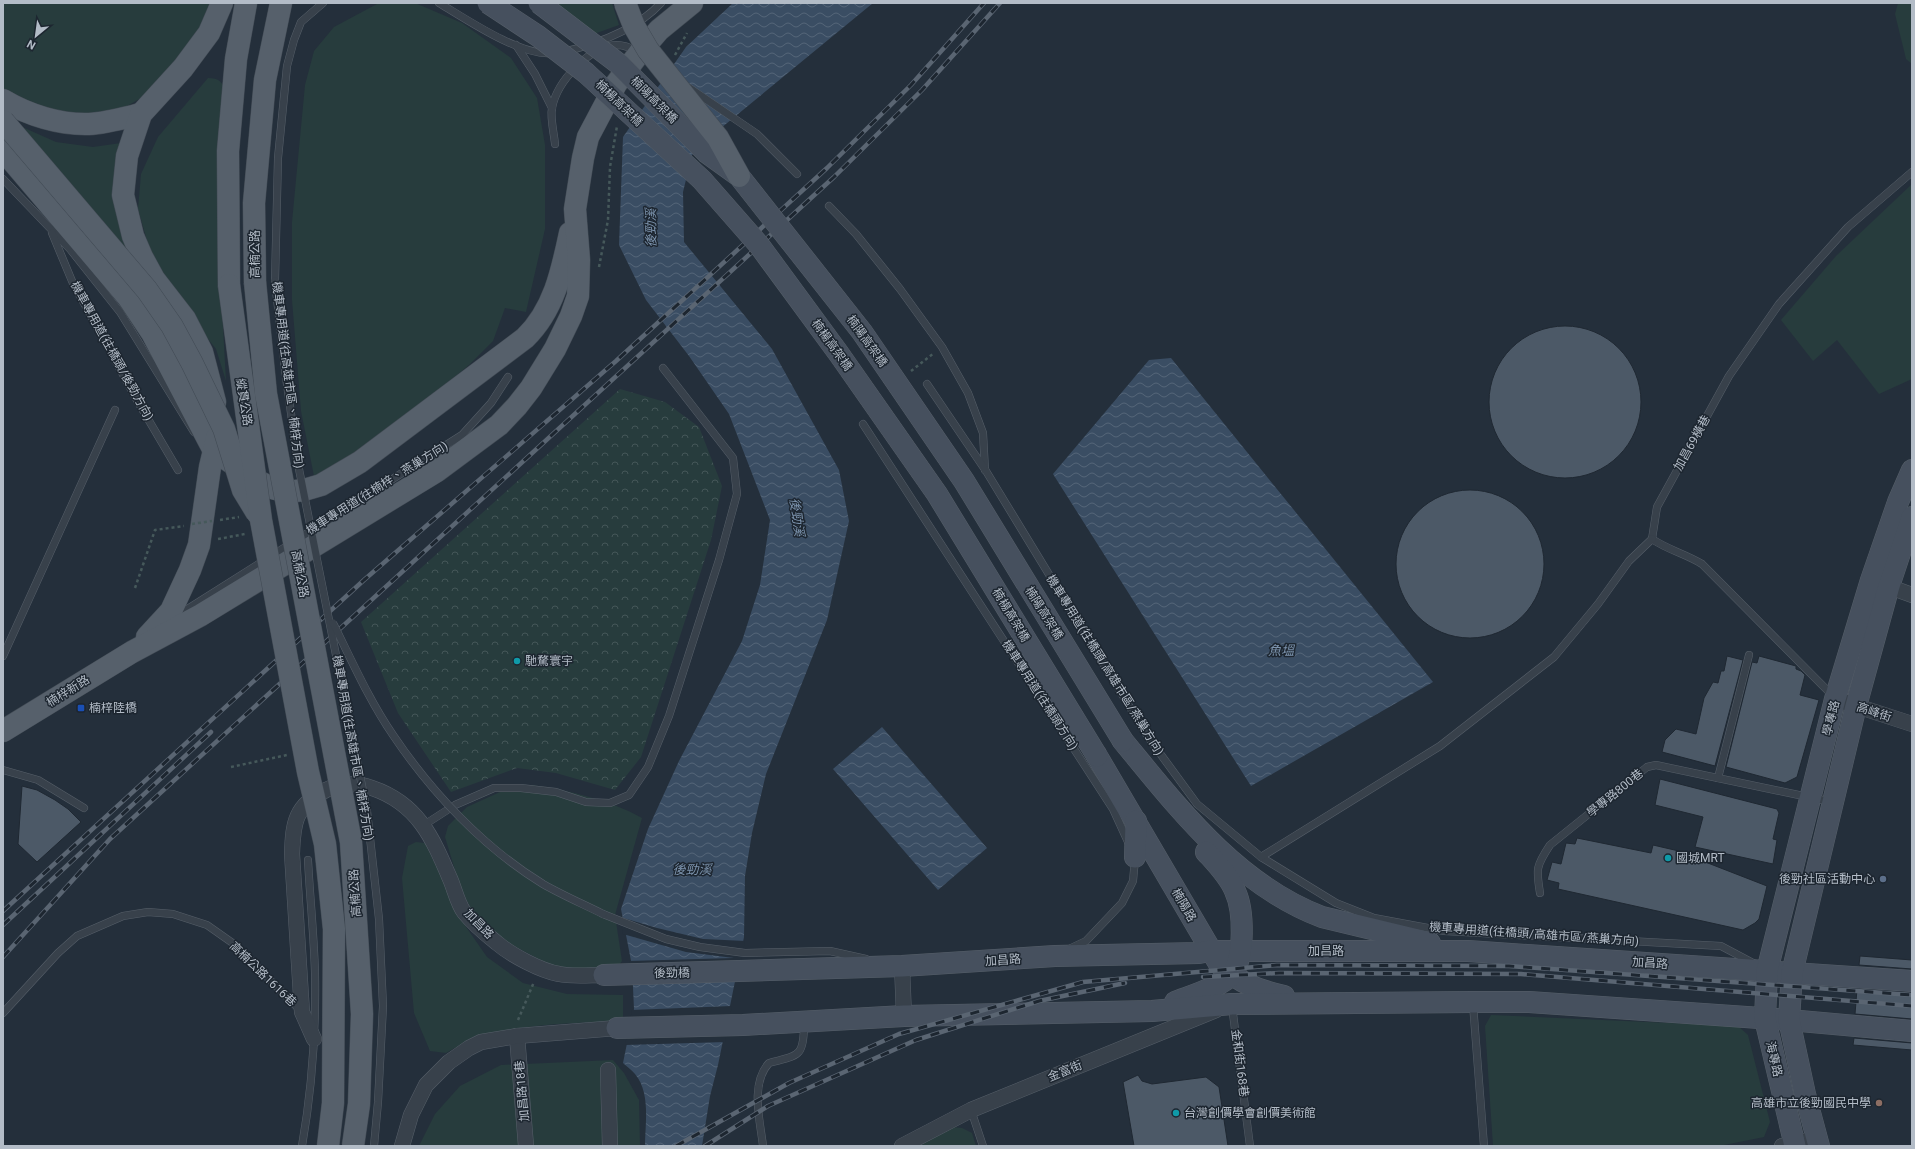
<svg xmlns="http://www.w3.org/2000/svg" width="1915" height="1149" viewBox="0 0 1915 1149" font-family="Roboto,'Noto Sans TC',sans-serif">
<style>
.grass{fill:#273c3d}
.park{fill:url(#park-crowns)}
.water{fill:url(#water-waves)}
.pier{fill:#242f3b}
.building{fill:#4c5967;stroke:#1f2832}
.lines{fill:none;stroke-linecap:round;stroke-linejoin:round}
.lane-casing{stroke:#565f69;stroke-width:8}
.street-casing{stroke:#565f69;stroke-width:16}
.secondary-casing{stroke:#565f69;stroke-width:22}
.primary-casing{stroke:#414a54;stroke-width:23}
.path{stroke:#46595b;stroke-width:2.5;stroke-dasharray:3 3;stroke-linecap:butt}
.lane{stroke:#38414b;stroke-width:7}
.street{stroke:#38414b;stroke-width:15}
.secondary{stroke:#46505e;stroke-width:21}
.primary{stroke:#56606b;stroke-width:22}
.rail-casing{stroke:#5a6572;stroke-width:4.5}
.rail{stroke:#1d2630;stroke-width:3;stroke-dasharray:9;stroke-linecap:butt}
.lane-bridge-casing{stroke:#565f69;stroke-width:8;stroke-linecap:butt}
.secondary-bridge-casing{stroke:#565f69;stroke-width:22;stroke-linecap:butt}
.primary-bridge-casing{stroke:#414a54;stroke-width:23;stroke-linecap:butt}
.path-bridge{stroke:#46595b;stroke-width:2.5;stroke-dasharray:3 3;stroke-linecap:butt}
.lane-bridge{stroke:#38414b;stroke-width:7}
.secondary-bridge{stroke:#46505e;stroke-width:21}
.primary-bridge{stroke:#56606b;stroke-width:22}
.culture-dot{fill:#0f9aa8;stroke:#1d2630;stroke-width:1.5}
.transit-dot{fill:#1a4fb4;stroke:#1d2630;stroke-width:1.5}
.service-dot{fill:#5c6f8a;stroke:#1d2630;stroke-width:1.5}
.education-dot{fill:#8d6e63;stroke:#1d2630;stroke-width:1.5}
.labels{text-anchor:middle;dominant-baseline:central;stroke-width:3;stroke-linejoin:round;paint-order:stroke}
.street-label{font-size:12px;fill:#b3bcc7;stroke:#1d2630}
.poi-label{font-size:12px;fill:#b3bcc7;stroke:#1d2630;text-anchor:start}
.water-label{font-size:13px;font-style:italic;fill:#7c93ad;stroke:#1d2630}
</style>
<defs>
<pattern id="park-crowns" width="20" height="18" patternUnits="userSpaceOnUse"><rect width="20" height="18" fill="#273c3d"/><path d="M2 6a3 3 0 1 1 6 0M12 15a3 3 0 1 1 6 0" fill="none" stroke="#445658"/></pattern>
<pattern id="water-waves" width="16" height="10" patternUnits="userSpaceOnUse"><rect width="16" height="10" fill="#3a4d63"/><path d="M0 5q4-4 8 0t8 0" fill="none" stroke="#546578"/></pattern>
</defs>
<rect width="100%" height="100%" fill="#242f3b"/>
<!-- grass -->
<g class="grass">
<path d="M 3,3 L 210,3 L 199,30 L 180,61 L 141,98 L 122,109 L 83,115 L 38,108 L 3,89 Z"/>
<path d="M 415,3 L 462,23 L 511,58 L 537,98 L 545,145 L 545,229 L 526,312 L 505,308 L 493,341 L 469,365 L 382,437 L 331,471 L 314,476 L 301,411 L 292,300 L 292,222 L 305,85 L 314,51 L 334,27 L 377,4 Z"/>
<path d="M 550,3 L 612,3 L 619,25 L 594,34 Z"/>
<path d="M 1898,3 L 1912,3 L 1912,64 L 1906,59 L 1895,14 Z"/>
<path d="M 208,78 C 219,78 221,81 226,91 L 219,254 L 226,381 L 216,349 L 179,302 L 150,251 L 138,209 L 141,174 L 158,137 Z"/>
<path d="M 20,126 L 56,142 L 93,147 L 121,143 L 115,179 L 168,306 Z"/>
<path d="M 1912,184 L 1912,379 L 1879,394 L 1837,340 L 1813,361 L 1781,320 L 1836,256 Z"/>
<path d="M 532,785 C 570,791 608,799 642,818 L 615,915 L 622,961 L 615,970 L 556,968 L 502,940 L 474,914 L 461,890 L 445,837 L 448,826 L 467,807 L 500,792 Z"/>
<path d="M 416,842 L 425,843 L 464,924 L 487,957 L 523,983 L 567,994 L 623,995 L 623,1021 C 566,1024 496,1022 446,1053 L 430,1051 L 414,1013 L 402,878 L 408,846 Z"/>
<path d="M 1491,1015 L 1738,1026 L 1748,1035 L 1770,1122 L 1764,1137 L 1719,1146 L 1493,1146 L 1485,1026 Z"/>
<path d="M 613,1060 L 624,1073 L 639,1100 L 640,1146 L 419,1146 L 435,1114 L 460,1086 L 501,1065 Z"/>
<path d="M 952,1127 L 962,1128 L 972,1133 L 976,1146 L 920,1146 Z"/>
</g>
<!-- park -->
<path class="park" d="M 620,389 L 665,402 L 699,427 L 722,486 L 711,540 L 641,757 L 615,790 L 556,773 L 517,768 L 451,792 L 398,713 L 361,622 Z"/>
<!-- water -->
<g class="water">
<path d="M 733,3 L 873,3 L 721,128 L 692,155 L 683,192 L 684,242 L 772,349 L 839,470 L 849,521 L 827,620 L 766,774 L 752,833 L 745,876 L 744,937 L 718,1065 L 710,1096 L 702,1146 L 645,1146 C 645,1124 651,1093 635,1074 C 632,1070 627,1067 623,1063 L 634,1009 L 632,966 L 621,909 L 648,829 L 679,761 L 742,641 L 760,585 L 770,520 L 729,414 L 689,356 L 646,300 L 619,245 L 623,137 L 686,47 Z"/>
<path d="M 1171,358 L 1433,682 L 1251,786 L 1053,474 L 1149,360 Z"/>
<path d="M 882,727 L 987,848 L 938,890 L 833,769 Z"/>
</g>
<!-- pier -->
<g class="pier">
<path d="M 620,917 L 657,928 L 703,939 L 745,941 L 738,977 L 630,966 L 629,961 L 734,958 L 686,952 L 623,934 Z"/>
<path d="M 732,1006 L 725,1042 L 625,1045 L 632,1010 Z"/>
</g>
<!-- building -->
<g class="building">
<circle cx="1565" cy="402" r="76"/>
<circle cx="1470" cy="564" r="74"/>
<path d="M 1727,656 L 1743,660 L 1715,766 L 1662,752 L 1665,740 L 1676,729 L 1696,734 L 1704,698 L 1713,682 L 1718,683 L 1721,671 L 1724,671 Z"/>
<path d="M 1759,656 L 1796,666 L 1796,669 L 1801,671 L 1805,675 L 1800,695 L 1819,700 L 1797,777 L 1785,783 L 1726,767 L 1752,662 L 1757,663 Z"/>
<path d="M 1660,779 L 1777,809 L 1779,813 L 1773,839 L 1777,840 L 1773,864 L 1695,847 L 1703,817 L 1655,805 Z"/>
<path d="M 22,786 L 37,790 L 55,800 L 68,809 L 81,822 L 37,862 L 18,844 Z"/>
<path d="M 1577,838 L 1651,853 L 1653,845 L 1696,855 L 1695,858 L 1767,886 L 1759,919 L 1755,923 L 1743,930 L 1558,889 L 1559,883 L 1547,880 L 1552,862 L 1561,864 L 1566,843 L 1575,844 Z"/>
<path d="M 1860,956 L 1912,960 L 1912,969 L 1859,965 Z"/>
<path d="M 1857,989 L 1912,993 L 1912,1019 L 1855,1014 Z"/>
<path d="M 1854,1038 L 1912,1043 L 1912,1050 L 1853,1045 Z"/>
<path d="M 1138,1075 L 1142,1081 L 1152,1084 L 1206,1077 L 1219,1087 L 1228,1146 L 1134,1146 L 1123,1082 Z"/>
</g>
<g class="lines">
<defs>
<g id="lane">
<path d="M 439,3 C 466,19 520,56 551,53"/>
<path d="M 516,45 L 535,74 L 552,108"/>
<path d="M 563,52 C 597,44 637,29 661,3"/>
<path d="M 688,87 L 757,134 L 797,174"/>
<path d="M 555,144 C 554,133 550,118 552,108 C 557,81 590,46 617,45 C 624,45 631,48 637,51"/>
<path d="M 3,179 L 70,249 L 120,312 L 194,432"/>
<path d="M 829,206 L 856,234 L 900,289 L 942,347 L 968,393 L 983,433 L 985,470"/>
<path d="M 52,233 L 72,281 L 138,402 L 178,470"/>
<path d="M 275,281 L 278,158 L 287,66 L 294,40 L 301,22 L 323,3"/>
<path d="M 927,384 L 986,471 L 1148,737 L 1197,804 L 1261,857 L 1336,903 L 1374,918 L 1444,931 L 1721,946 L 1755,964"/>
<path d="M 863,424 L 1113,809 L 1129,844"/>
<path d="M 1652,539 L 1657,507 L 1729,376 L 1779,304 L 1848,227 L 1912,172"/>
<path d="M 1652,539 C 1668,550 1686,554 1702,564 L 1833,696"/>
<path d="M 175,617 L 462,435 L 491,403 L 508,377"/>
<path d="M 3,656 L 115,410"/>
<path d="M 3,770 L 38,780 L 84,808"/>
<path d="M 1718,778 L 1749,655"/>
<path d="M 424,825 L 455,805 L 494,788 L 521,788 L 556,792 L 586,802 L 610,803 L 629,795 L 648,767 L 669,716 L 719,560 L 737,494 L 733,458 L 663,368"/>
<path d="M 1261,857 L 1440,746 L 1554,657 L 1598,604 L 1629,561 L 1652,539"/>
<path d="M 1540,893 C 1536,869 1536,866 1550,845 L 1647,767 L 1656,765 L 1832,802"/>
<path d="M 603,914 L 666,939 L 700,947 L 745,953 L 830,951 L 866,959"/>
<path d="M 1069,949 L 1086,941 L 1122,903 L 1133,881 L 1135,859"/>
<path d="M 1473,1004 L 1484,1146"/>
<path d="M 1232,1006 L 1250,1146"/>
<path d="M 3,1013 L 58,953 L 77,936 L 123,916 L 148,912 L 173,914 L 207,925 L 234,944 L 300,1010"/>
<path d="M 971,1110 L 983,1146"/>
<path d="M 302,1146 C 312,1089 316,1031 315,973 C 314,936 310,898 308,860"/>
<path d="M 763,1146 C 760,1120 750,1084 769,1063 C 798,1055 804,1058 804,1024"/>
</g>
<g id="street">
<path d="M 1879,583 L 1912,595"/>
<path d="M 1835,699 L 1912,724"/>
<path d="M 902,966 L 904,1016"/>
<path d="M 517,1036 L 526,1146"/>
<path d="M 314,1039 L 302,1012 L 292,854 C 293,823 295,805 326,790 C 340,782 358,783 372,788 C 419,804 433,839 451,881 C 455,891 458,904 464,912 C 472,922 487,935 497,943 C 511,955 541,971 559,974 C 573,977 590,975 604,975"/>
<path d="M 608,1070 L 610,1146"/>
<path d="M 402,1146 L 411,1115 L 426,1085 L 449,1062 L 469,1048 L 481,1042 L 517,1036 L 617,1028"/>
<path d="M 902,1146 L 971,1110 L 1216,1010"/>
<path d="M 1782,1146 L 1817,1138"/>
</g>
<g id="secondary">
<path d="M 1123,741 C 1179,809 1237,885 1322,917 L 1430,943"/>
<path d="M 1097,756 L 1219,964 C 1240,983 1257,990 1284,996"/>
<path d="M 1135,857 L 1136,821"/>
<path d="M 604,975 L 902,966 L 1055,956 L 1199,953 L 1210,951 L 1468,951 L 1912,981"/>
<path d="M 1175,1002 C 1190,996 1222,987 1232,974 C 1245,957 1244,910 1235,891 C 1229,876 1216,863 1206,852"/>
<path d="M 617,1028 L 743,1025 L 904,1016 L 1152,1011 L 1232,1004 L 1472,1002 L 1529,1002 L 1789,1020 L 1912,1031"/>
<path d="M 1795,1146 L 1765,1019 L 1767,971 L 1835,699 L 1871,580 L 1898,502 L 1912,470"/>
<path d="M 1819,1146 L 1805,1094 L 1789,1020 L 1792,973 L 1856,706 L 1889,586 L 1912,517"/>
</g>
<g id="primary">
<path d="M 3,100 C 28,115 60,125 89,124 C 106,123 124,118 141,114"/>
<path d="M 3,150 L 128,297 L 152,333 L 214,451 L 260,482 L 272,488 L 287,492 L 304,490 L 321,485 L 360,462 L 525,338 C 554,310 562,271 570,233"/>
<path d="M 255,282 L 254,203 L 265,80 L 281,3"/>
<path d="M 229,285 L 228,151 L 236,59 L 246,3"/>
<path d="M 215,402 L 202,352 L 185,319 L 154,279 L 142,257 L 133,236 L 123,195 L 127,156 L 141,114 L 183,68 L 209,33 L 222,3"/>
<path d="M 147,637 L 171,611 L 190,570 L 199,545 L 210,467 L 217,438"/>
<path d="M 3,731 L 132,652 L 201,615 L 437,471 L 499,425 L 517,406 L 531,388 L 555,349 L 571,316 L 578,296 L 579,260 L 575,209 L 583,158 L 588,137 L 616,84 L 640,52 L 659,30 L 692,3"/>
</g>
</defs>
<!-- lane casing -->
<use href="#lane" class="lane-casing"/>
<!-- street casing -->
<use href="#street" class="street-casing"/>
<!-- secondary casing -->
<use href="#secondary" class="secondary-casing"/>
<!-- primary casing -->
<use href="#primary" class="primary-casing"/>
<!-- path -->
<g class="path">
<path d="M 675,55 L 687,33"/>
<path d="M 599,267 L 608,220 L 610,167 L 617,126"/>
<path d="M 911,371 L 934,353"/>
<path d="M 220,520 L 239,517"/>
<path d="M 218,539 L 245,534"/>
<path d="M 135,588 L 155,530 L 184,526"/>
<path d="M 231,767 L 287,755"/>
<path d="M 518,1020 L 534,982"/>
</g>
<!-- lane -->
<use href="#lane" class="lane"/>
<!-- street -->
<use href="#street" class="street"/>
<!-- secondary -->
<use href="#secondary" class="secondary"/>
<!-- primary -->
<use href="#primary" class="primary"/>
<defs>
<g id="rail">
<path d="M 3,911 L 364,580 L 616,361 L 827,168 L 911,85 L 984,3"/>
<path d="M 3,925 L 211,732"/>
<path d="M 3,957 L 110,839 L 834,177 L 922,90 L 1000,3"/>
<path d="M 1203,977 L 1279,973 L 1521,974 L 1912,1006"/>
<path d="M 676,1146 L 789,1083 L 899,1034 L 1083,982 L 1277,965 L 1509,966 L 1912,995"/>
<path d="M 705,1146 L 768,1106 L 916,1040 L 1039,1001 L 1125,983"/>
</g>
</defs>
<!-- rail casing -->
<use href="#rail" class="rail-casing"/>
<!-- rail -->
<use href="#rail" class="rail"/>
<defs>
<g id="lane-bridge">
<path d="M 275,281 L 285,370 L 298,464 L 367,811 L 379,919 L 383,1006 L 378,1102 L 374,1146"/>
<path d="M 333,623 C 352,661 369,700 393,735 C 432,793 484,848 543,884 C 562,895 583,904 603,914"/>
</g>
<g id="secondary-bridge">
<path d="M 488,3 L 538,36 L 586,73 L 702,180 L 759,245 L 839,354 L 937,494 L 1097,756"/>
<path d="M 539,3 L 619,64 L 707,153 L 739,176 L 862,332 L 964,481 L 1123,741"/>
</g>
<g id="primary-bridge">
<path d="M 625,3 L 634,26 L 648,50 L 718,138 L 739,176"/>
<path d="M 3,121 L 147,290 L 172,326 L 192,363 L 224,429 L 243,490 L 257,513"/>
<path d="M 255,282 L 266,394 L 351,842 L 362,1014 L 359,1104 L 353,1146"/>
<path d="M 229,285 L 261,520 L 308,772 L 325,844 L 334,929 L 333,1103 L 328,1146"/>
</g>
</defs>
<!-- lane-bridge casing -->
<use href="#lane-bridge" class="lane-bridge-casing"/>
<!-- secondary-bridge casing -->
<use href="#secondary-bridge" class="secondary-bridge-casing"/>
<!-- primary-bridge casing -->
<use href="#primary-bridge" class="primary-bridge-casing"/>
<!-- path-bridge -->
<path class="path-bridge" d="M 192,524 L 212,521"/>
<!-- lane-bridge -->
<use href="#lane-bridge" class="lane-bridge"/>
<!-- secondary-bridge -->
<use href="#secondary-bridge" class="secondary-bridge"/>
<!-- primary-bridge -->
<use href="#primary-bridge" class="primary-bridge"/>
</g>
<!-- markers -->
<g class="culture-dot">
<circle cx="517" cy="661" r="4"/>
<circle cx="1668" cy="858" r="4"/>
<circle cx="1176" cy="1113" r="4"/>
</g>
<rect class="transit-dot" x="77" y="704" width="8" height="8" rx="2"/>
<circle class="service-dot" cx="1883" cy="879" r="4"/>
<circle class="education-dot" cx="1879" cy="1103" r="4"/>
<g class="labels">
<!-- street labels -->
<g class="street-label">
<text transform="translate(654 100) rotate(45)">楠陽高架橋</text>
<text transform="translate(619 103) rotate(44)">楠楊高架橋</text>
<text transform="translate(255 254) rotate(-90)">高楠公路</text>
<text transform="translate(867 341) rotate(54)">楠陽高架橋</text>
<text transform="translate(832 345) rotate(54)">楠楊高架橋</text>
<text transform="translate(112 351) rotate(61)">機車專用道(往橋頭/後勁方向)</text>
<text transform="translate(288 375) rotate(83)">機車專用道(往高雄市區、楠梓方向)</text>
<text transform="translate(244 402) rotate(81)">縱貫公路</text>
<text transform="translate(1692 443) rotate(-61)">加昌69橫巷</text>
<text transform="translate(377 488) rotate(-32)">機車專用道(往楠梓、燕巢方向)</text>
<text transform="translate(300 574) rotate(79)">高楠公路</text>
<text transform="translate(1044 613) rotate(58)">楠陽高架橋</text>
<text transform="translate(1011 615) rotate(59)">楠楊高架橋</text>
<text transform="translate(1105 665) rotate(58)">機車專用道(往橋頭/高雄市區/燕巢方向)</text>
<text transform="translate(68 691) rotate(-32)">楠梓新路</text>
<text transform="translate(1040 695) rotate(57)">機車專用道(往橋頭方向)</text>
<text transform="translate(1874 712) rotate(18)">高峰街</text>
<text transform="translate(1831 718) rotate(-76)">學專路</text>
<text transform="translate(353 748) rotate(80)">機車專用道(往高雄市區、楠梓方向)</text>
<text transform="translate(1615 793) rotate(-39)">學專路800巷</text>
<text transform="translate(355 893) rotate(-94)">高楠公路</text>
<text transform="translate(1184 905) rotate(60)">楠陽路</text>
<text transform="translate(479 924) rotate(46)">加昌路</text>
<text transform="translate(1534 934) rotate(4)">機車專用道(往橋頭/高雄市區/燕巢方向)</text>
<text x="1326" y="951">加昌路</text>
<text transform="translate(1003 960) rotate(-4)">加昌路</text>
<text transform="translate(1650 963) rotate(4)">加昌路</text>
<text transform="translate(672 973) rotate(-1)">後勁橋</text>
<text transform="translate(263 974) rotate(44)">高楠公路1616巷</text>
<text transform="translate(1774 1059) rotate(77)">海專路</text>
<text transform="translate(1240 1063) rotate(83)">金和街168巷</text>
<text transform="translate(1065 1071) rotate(-22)">金富街</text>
<text transform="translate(522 1091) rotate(-95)">加昌路18巷</text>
</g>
<!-- poi labels -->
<g class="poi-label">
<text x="525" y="661">馳騖寰宇</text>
<text x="89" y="708">楠梓陸橋</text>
<text x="1676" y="858">國城MRT</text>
<text x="1875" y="879" text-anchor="end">後勁社區活動中心</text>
<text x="1871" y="1103" text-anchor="end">高雄市立後勁國民中學</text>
<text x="1184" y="1113">台灣創價學會創價美術館</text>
</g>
<!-- water labels -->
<g class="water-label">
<text transform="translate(651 228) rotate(-91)">後勁溪</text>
<text transform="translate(797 517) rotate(82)">後勁溪</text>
<text x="1281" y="650">魚塭</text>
<text x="692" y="869">後勁溪</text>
</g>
</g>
<!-- border -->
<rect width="1915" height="1149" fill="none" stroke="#b3bcc7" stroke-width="8"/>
<!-- north arrow -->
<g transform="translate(36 36) rotate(209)" stroke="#1d2630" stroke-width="3" paint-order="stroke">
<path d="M0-3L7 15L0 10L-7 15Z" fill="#b3bcc7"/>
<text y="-6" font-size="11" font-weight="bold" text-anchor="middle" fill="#b3bcc7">N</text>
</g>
</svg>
